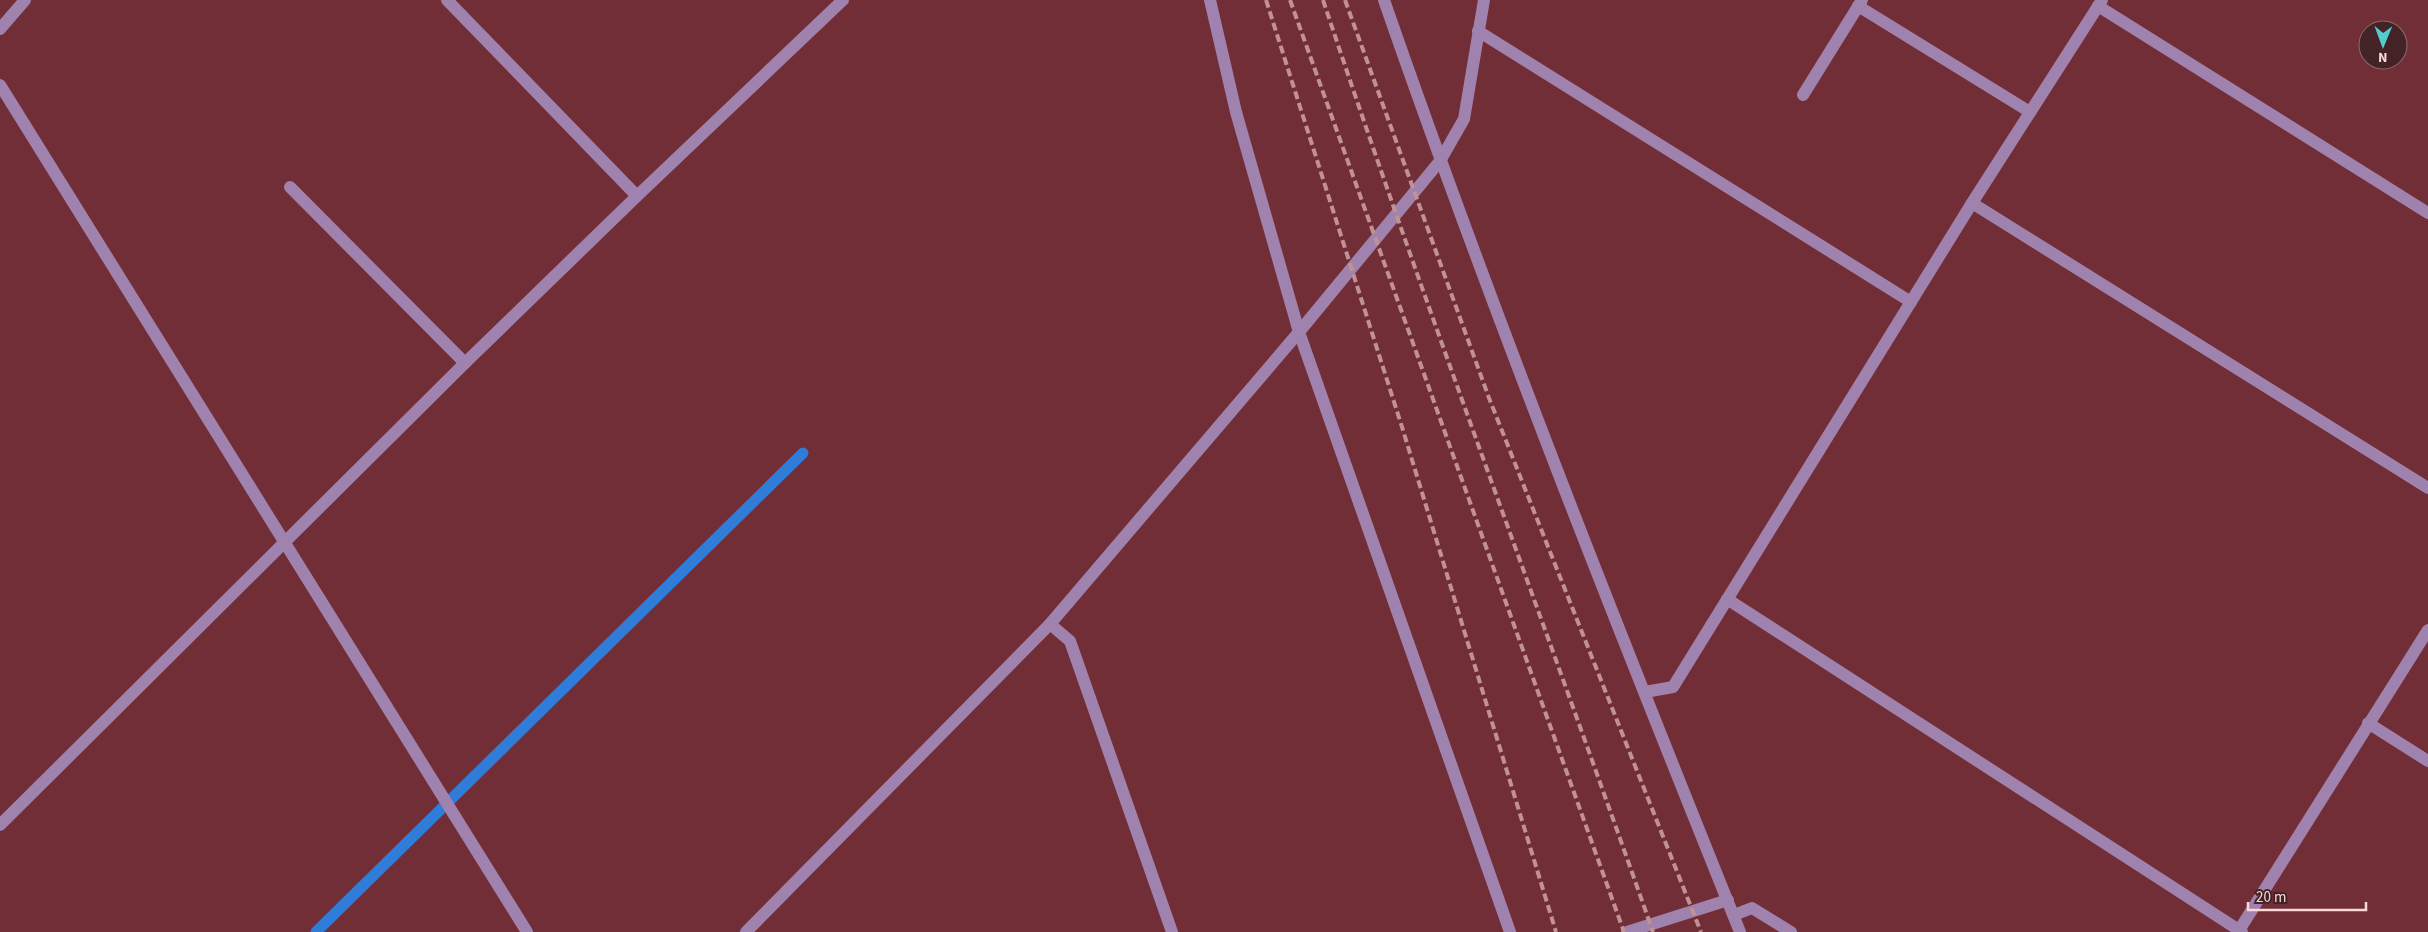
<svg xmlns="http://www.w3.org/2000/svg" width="2428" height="932" viewBox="0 0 2428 932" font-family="'Source Sans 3',sans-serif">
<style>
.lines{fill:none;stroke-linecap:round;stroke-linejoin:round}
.stream{stroke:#307cd9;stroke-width:11}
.minor{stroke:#a082ae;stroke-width:12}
.rail{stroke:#c19195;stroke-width:4;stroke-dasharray:8 4;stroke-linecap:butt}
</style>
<rect width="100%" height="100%" fill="#722e36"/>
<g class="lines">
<!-- stream -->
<path class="stream" d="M 316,932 L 803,453"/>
<!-- minor -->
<g class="minor">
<path d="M 447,0 L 637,196"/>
<path d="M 1210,0 L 1236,112 L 1299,332 L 1510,932"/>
<path d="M 1384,0 C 1493,314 1616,624 1740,932"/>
<path d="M 1858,6 L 2030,112"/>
<path d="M 2098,6 L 2428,213"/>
<path d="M 0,29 L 25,0"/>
<path d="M 1478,31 L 1911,302"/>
<path d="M 0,85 L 527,932"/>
<path d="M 1803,95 L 1862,0"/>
<path d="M 290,187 L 465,363"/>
<path d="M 1972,203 L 2428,488"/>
<path d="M 1727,599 L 2242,932"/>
<path d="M 1050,624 L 1070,641 L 1172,932"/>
<path d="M 1645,692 L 1673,687 L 1972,203 L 2102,0"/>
<path d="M 2368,723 L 2428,761"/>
<path d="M 0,825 L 465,363 L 637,196 L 843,0"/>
<path d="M 1734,915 L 1752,908 L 1791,932"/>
<path d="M 746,932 L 1050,624 L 1299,332 L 1440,161 L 1464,119 L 1484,0"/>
<path d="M 1627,932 L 1728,900"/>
<path d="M 2238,932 L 2428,630"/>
</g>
<!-- rail -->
<g class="rail">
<path d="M 1266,0 L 1402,427 L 1556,932"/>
<path d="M 1290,0 L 1624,932"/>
<path d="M 1323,0 C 1427,313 1544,621 1653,932"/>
<path d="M 1345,0 L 1489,398 L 1701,932"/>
</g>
</g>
<!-- north arrow -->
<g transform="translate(2383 45) rotate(181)"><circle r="24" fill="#432326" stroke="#8c6b6d"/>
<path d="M0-4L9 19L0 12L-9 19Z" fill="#52cdcd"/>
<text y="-8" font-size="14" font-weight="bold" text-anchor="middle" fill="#fad7d8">N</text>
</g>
<!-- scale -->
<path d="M2248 902v8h118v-8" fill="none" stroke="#fad7d8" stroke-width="2.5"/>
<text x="2256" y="902" font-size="15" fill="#fad7d8" stroke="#432326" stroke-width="4" paint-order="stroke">20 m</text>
</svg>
